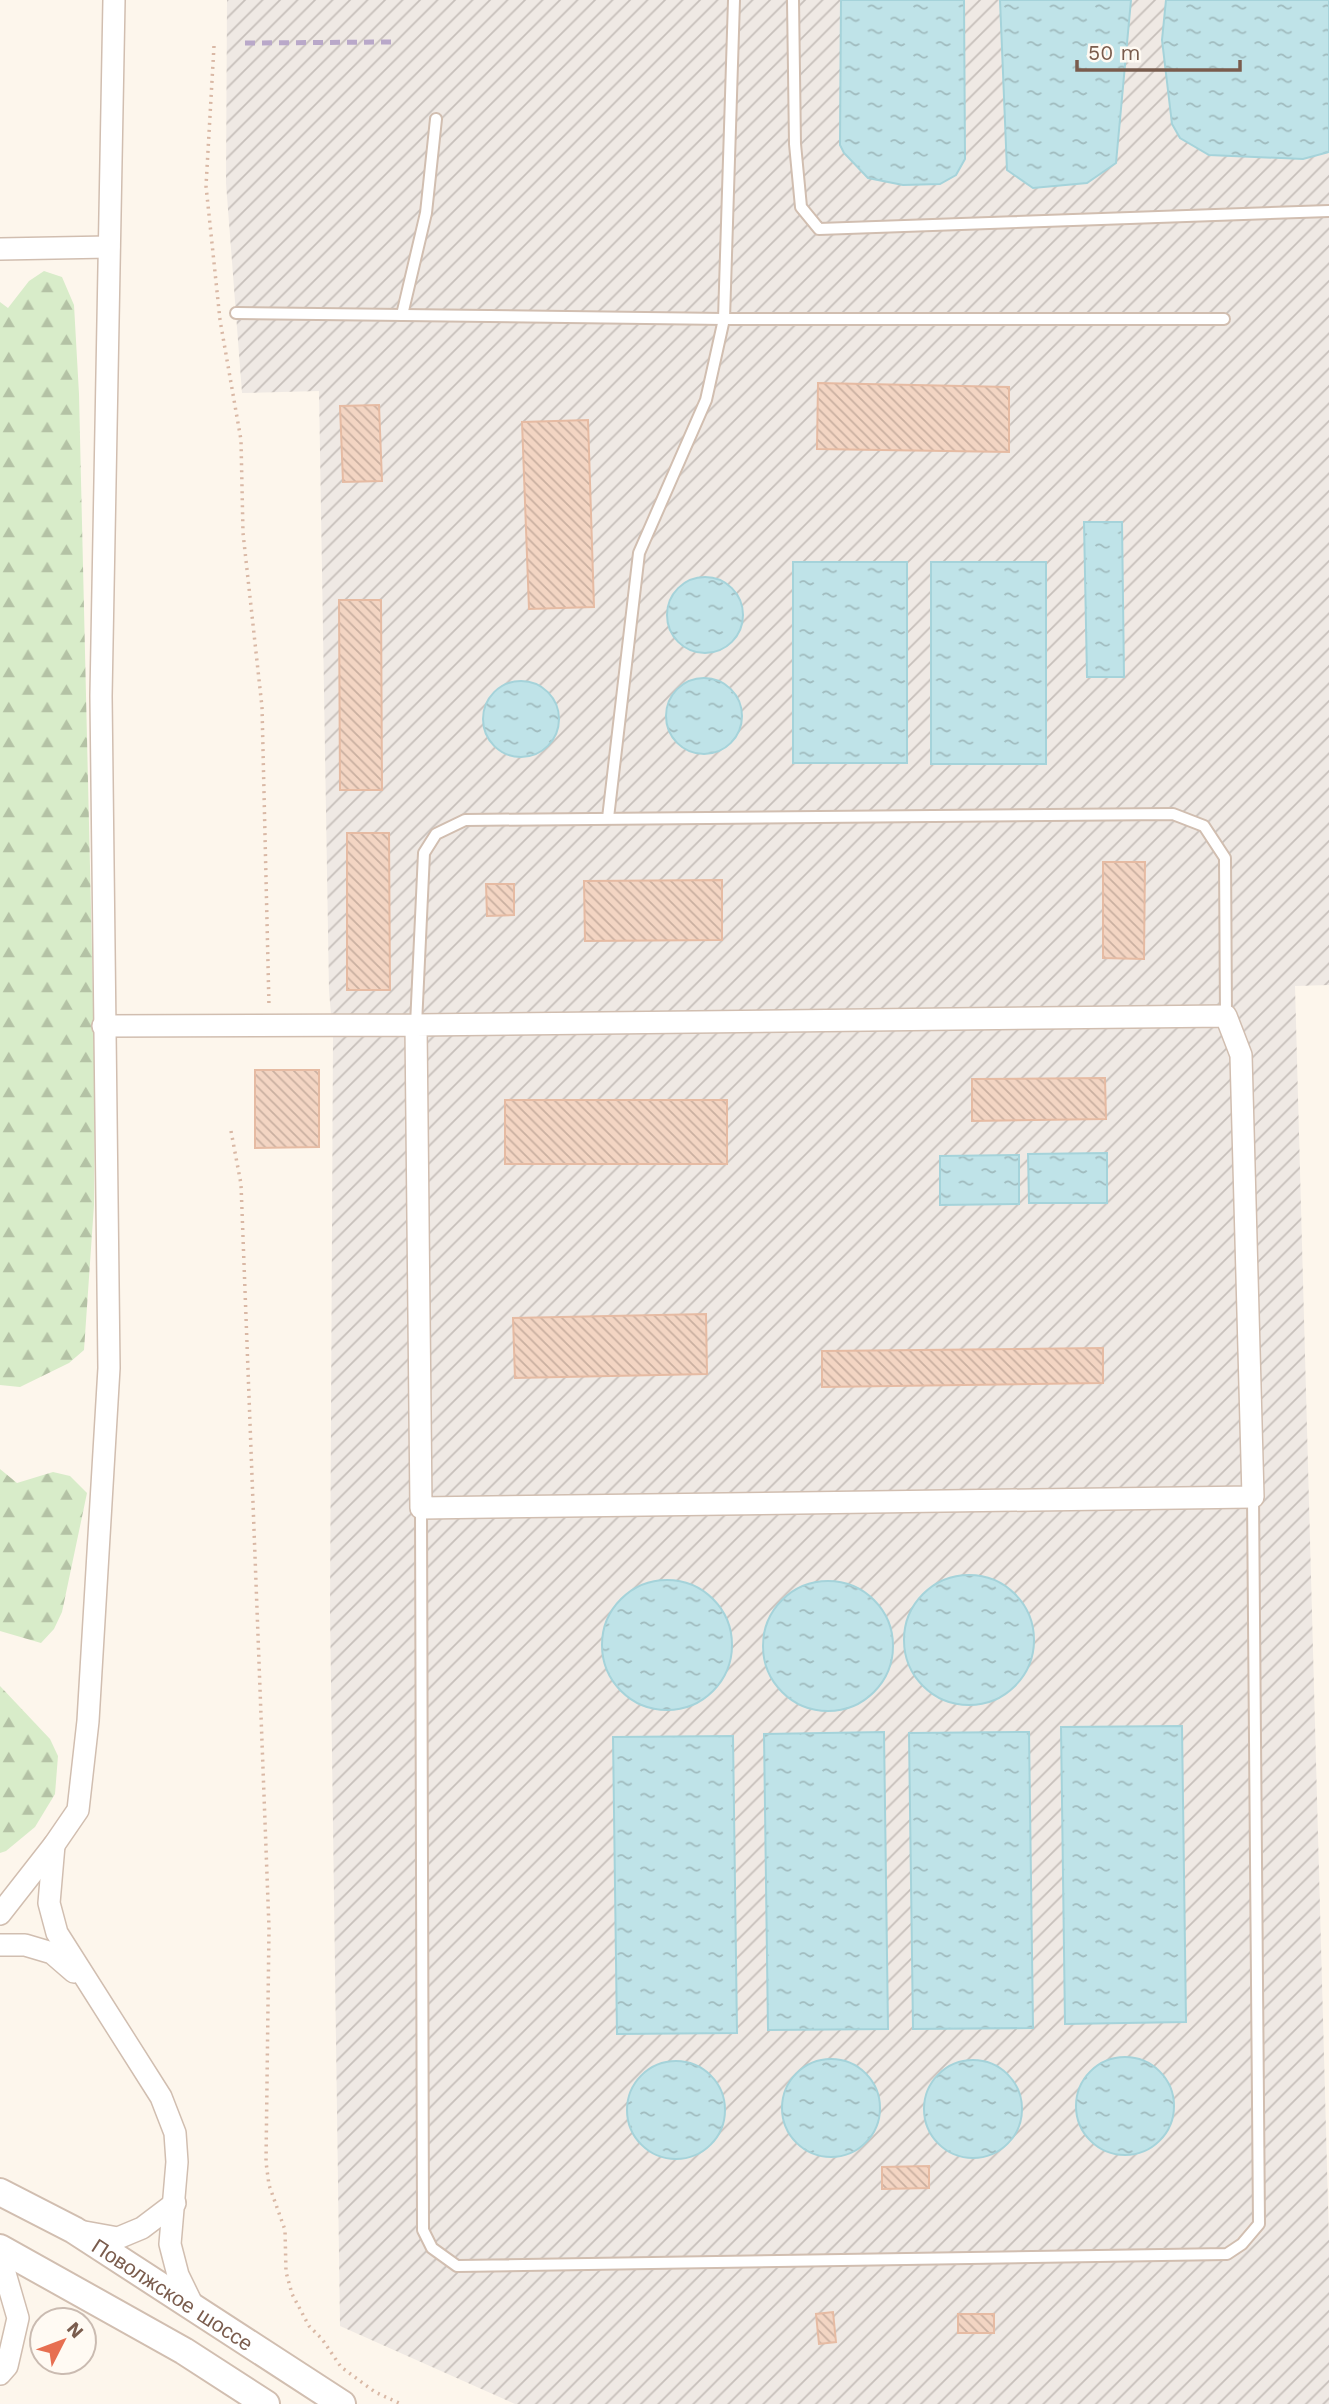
<svg xmlns="http://www.w3.org/2000/svg" width="1329" height="2404" viewBox="0 0 1329 2404" font-family="'Work Sans',sans-serif">
<style>
.industrial{fill:url(#industrial-furrows)}
.forest{fill:url(#forest-firs)}
.water{fill:url(#water-ripples);stroke:#a5d3da;stroke-width:2}
.building{fill:url(#building-back-hatch);stroke:#e6bba3;stroke-width:2}
.lines{fill:none;stroke-linecap:round;stroke-linejoin:round}
.service-casing{stroke:#d1beb0;stroke-width:14}
.minor-casing{stroke:#d1beb0;stroke-width:24}
.tertiary-casing{stroke:#d1beb0;stroke-width:30}
.path{stroke:#d9b8a5;stroke-width:3.5;stroke-dasharray:2 5;stroke-linecap:butt}
.service{stroke:#fff;stroke-width:10}
.minor{stroke:#fff;stroke-width:21}
.tertiary{stroke:#fff;stroke-width:26}
.rail{stroke:#b9a8c9;stroke-width:5;stroke-dasharray:10 7;stroke-linecap:butt}
.labels{text-anchor:middle;dominant-baseline:central;stroke-width:7;stroke-linejoin:round;paint-order:stroke}
.street-label{font-size:21px;fill:#7a5c4d;stroke:#fffaf3}
</style>
<defs>
<pattern id="industrial-furrows" width="10" height="10" patternUnits="userSpaceOnUse" patternTransform="scale(1.75)"><rect width="10" height="10" fill="#efe9e4"/><path d="M-1 1l2-2M0 10L10 0M9 11l2-2" fill="none" stroke="#c7c0bb"/></pattern>
<pattern id="forest-firs" width="22" height="20" patternUnits="userSpaceOnUse" patternTransform="scale(1.75)"><rect width="22" height="20" fill="#d8ecc9"/><path d="M5 1l3.5 6h-7zM16 11l3.5 6h-7z" fill="#b4c2a5"/></pattern>
<pattern id="water-ripples" width="26" height="14" patternUnits="userSpaceOnUse" patternTransform="scale(1.75)"><rect width="26" height="14" fill="#bfe3e8"/><path d="M2 4q2-2 4 0t4 0M15 11q2-2 4 0t4 0" fill="none" stroke="#a0bbbe"/></pattern>
<pattern id="building-back-hatch" width="6" height="6" patternUnits="userSpaceOnUse" patternTransform="scale(1.75)"><rect width="6" height="6" fill="#f3d5c3"/><path d="M-1 5l2 2M0 0l6 6M5-1l2 2" fill="none" stroke="#cab0a1"/></pattern>
</defs>
<rect width="100%" height="100%" fill="#fdf6ec"/>
<!-- industrial -->
<path class="industrial" d="M 227,0 L 1329,0 L 1329,985 L 1295,986 L 1329,2241 L 1329,2404 L 515,2404 L 340,2326 L 330,1611 L 333,1037 L 329,991 L 319,391 L 242,393 L 226,183 Z"/>
<!-- forest -->
<g class="forest">
<path d="M 44,271 L 62,277 L 74,305 L 79,394 L 95,1082 L 94,1205 L 84,1350 L 69,1363 L 20,1387 L 0,1385 L 0,302 L 8,308 L 29,281 Z"/>
<path d="M 0,1469 L 17,1483 L 53,1472 L 70,1476 L 87,1493 L 62,1612 L 54,1629 L 41,1643 L 0,1631 Z"/>
<path d="M 0,1686 L 50,1739 L 58,1756 L 55,1794 L 35,1827 L 6,1851 L 0,1853 Z"/>
</g>
<!-- water -->
<g class="water">
<path d="M 841,0 L 964,0 L 965,159 L 956,175 L 940,184 L 903,185 L 868,178 L 844,153 L 840,145 Z"/>
<path d="M 1000,0 L 1131,0 L 1116,163 L 1087,183 L 1033,188 L 1007,170 Z"/>
<path d="M 1166,0 L 1329,0 L 1329,152 L 1303,159 L 1209,155 L 1180,138 L 1172,124 L 1162,40 Z"/>
<path d="M 1084,522 L 1122,522 L 1124,677 L 1087,677 Z"/>
<rect x="793" y="562" width="114" height="201"/>
<rect x="931" y="562" width="115" height="202"/>
<circle cx="705" cy="615" r="38"/>
<circle cx="704" cy="716" r="38"/>
<circle cx="521" cy="719" r="38"/>
<path d="M 1107,1153 L 1107,1203 L 1029,1203 L 1028,1154 Z"/>
<path d="M 1019,1155 L 1019,1204 L 940,1205 L 940,1156 Z"/>
<circle cx="969" cy="1640" r="65"/>
<circle cx="667" cy="1645" r="65"/>
<circle cx="828" cy="1646" r="65"/>
<path d="M 1182,1726 L 1186,2022 L 1065,2024 L 1061,1727 Z"/>
<path d="M 884,1732 L 888,2029 L 768,2030 L 764,1734 Z"/>
<path d="M 1029,1732 L 1033,2028 L 913,2029 L 909,1733 Z"/>
<path d="M 733,1736 L 737,2033 L 617,2034 L 613,1737 Z"/>
<circle cx="1125" cy="2106" r="49"/>
<circle cx="831" cy="2108" r="49"/>
<circle cx="973" cy="2109" r="49"/>
<circle cx="676" cy="2110" r="49"/>
</g>
<!-- building -->
<g class="building">
<path d="M 818,383 L 1009,387 L 1009,452 L 817,449 Z"/>
<path d="M 379,405 L 382,481 L 343,482 L 340,406 Z"/>
<path d="M 588,420 L 594,607 L 529,609 L 522,422 Z"/>
<path d="M 339,600 L 381,600 L 382,790 L 340,790 Z"/>
<path d="M 347,833 L 389,833 L 390,990 L 347,990 Z"/>
<path d="M 1103,862 L 1145,862 L 1144,959 L 1103,958 Z"/>
<path d="M 722,880 L 722,940 L 585,941 L 584,881 Z"/>
<path d="M 486,884 L 514,884 L 514,915 L 487,916 Z"/>
<path d="M 255,1070 L 319,1070 L 319,1147 L 255,1148 Z"/>
<path d="M 1105,1078 L 1106,1119 L 972,1121 L 972,1079 Z"/>
<rect x="505" y="1100" width="222" height="64"/>
<path d="M 706,1314 L 707,1374 L 515,1378 L 513,1318 Z"/>
<path d="M 1103,1348 L 1103,1383 L 822,1387 L 822,1351 Z"/>
<path d="M 929,2166 L 929,2188 L 882,2189 L 882,2167 Z"/>
<path d="M 833,2312 L 836,2342 L 819,2344 L 816,2314 Z"/>
<rect x="958" y="2314" width="36" height="19"/>
</g>
<g class="lines">
<defs>
<g id="service">
<path d="M 793,0 L 795,144 L 801,207 L 819,229 L 1329,211"/>
<path d="M 236,313 L 724,319 L 1224,319"/>
<path d="M 402,315 L 426,213 L 436,119"/>
<path d="M 608,818 L 639,553 L 706,400 L 724,319 L 734,0"/>
<path d="M 416,1025 L 424,853 L 436,834 L 465,820 L 1173,814 L 1204,826 L 1225,858 L 1226,1016"/>
<path d="M 421,1508 L 423,2230 L 432,2248 L 457,2266 L 1227,2254 L 1242,2244 L 1259,2224 L 1253,1497"/>
</g>
<g id="minor">
<path d="M 0,249 L 109,247"/>
<path d="M 103,1026 L 416,1025 L 1226,1016 L 1241,1055 L 1253,1497 L 421,1508 L 416,1025"/>
<path d="M 54,1845 L 49,1903 L 57,1933 L 161,2097 L 175,2133 L 177,2162 L 170,2244 L 178,2275 L 195,2310"/>
<path d="M 0,1914 L 54,1845 L 78,1810 L 88,1721 L 109,1368 L 101,696 L 114,0"/>
<path d="M 0,1945 L 25,1945 L 52,1953 L 74,1972"/>
<path d="M 79,2231 L 118,2238 L 142,2228 L 175,2203"/>
<path d="M 0,2256 L 18,2318 L 7,2366 L 0,2374"/>
</g>
<g id="tertiary">
<path id="s1" d="M 0,2192 L 74,2230 L 342,2404"/>
<path d="M 0,2248 L 184,2351 L 266,2404"/>
</g>
</defs>
<!-- service casing -->
<use href="#service" class="service-casing"/>
<!-- minor casing -->
<use href="#minor" class="minor-casing"/>
<!-- tertiary casing -->
<use href="#tertiary" class="tertiary-casing"/>
<!-- path -->
<g class="path">
<path d="M 214,46 L 206,186 L 220,320 L 241,440 L 243,533 L 262,707 L 269,1007"/>
<path d="M 231,1131 L 241,1184 L 269,1928 L 266,2162 L 269,2185 L 285,2230 L 286,2272 L 292,2294 L 309,2326 L 322,2339 L 341,2367 L 375,2392 L 401,2404"/>
</g>
<!-- service -->
<use href="#service" class="service"/>
<!-- minor -->
<use href="#minor" class="minor"/>
<!-- tertiary -->
<use href="#tertiary" class="tertiary"/>
<!-- rail -->
<path class="rail" d="M 245,43 L 392,42"/>
</g>
<g class="labels">
<!-- street labels -->
<g class="street-label">
<text stroke="none"><textPath href="#s1" startOffset="201">Поволжское шоссе</textPath></text>
</g>
</g>
<!-- north arrow -->
<g transform="translate(63 2341) rotate(48)"><circle r="33" fill="#fffaf3" stroke="#cabbb1" stroke-width="2"/>
<path d="M0-5L12 26L0 18L-12 26Z" fill="#e76f51"/>
<text y="-10" font-size="19" font-weight="bold" text-anchor="middle" fill="#7a5c4d">N</text>
</g>
<!-- scale -->
<path d="M1077 60v10h163v-10" fill="none" stroke="#7a5c4d" stroke-width="3.5"/>
<text x="1088" y="60" font-size="21" fill="#7a5c4d" stroke="#fffaf3" stroke-width="5" paint-order="stroke">50 m</text>
</svg>
